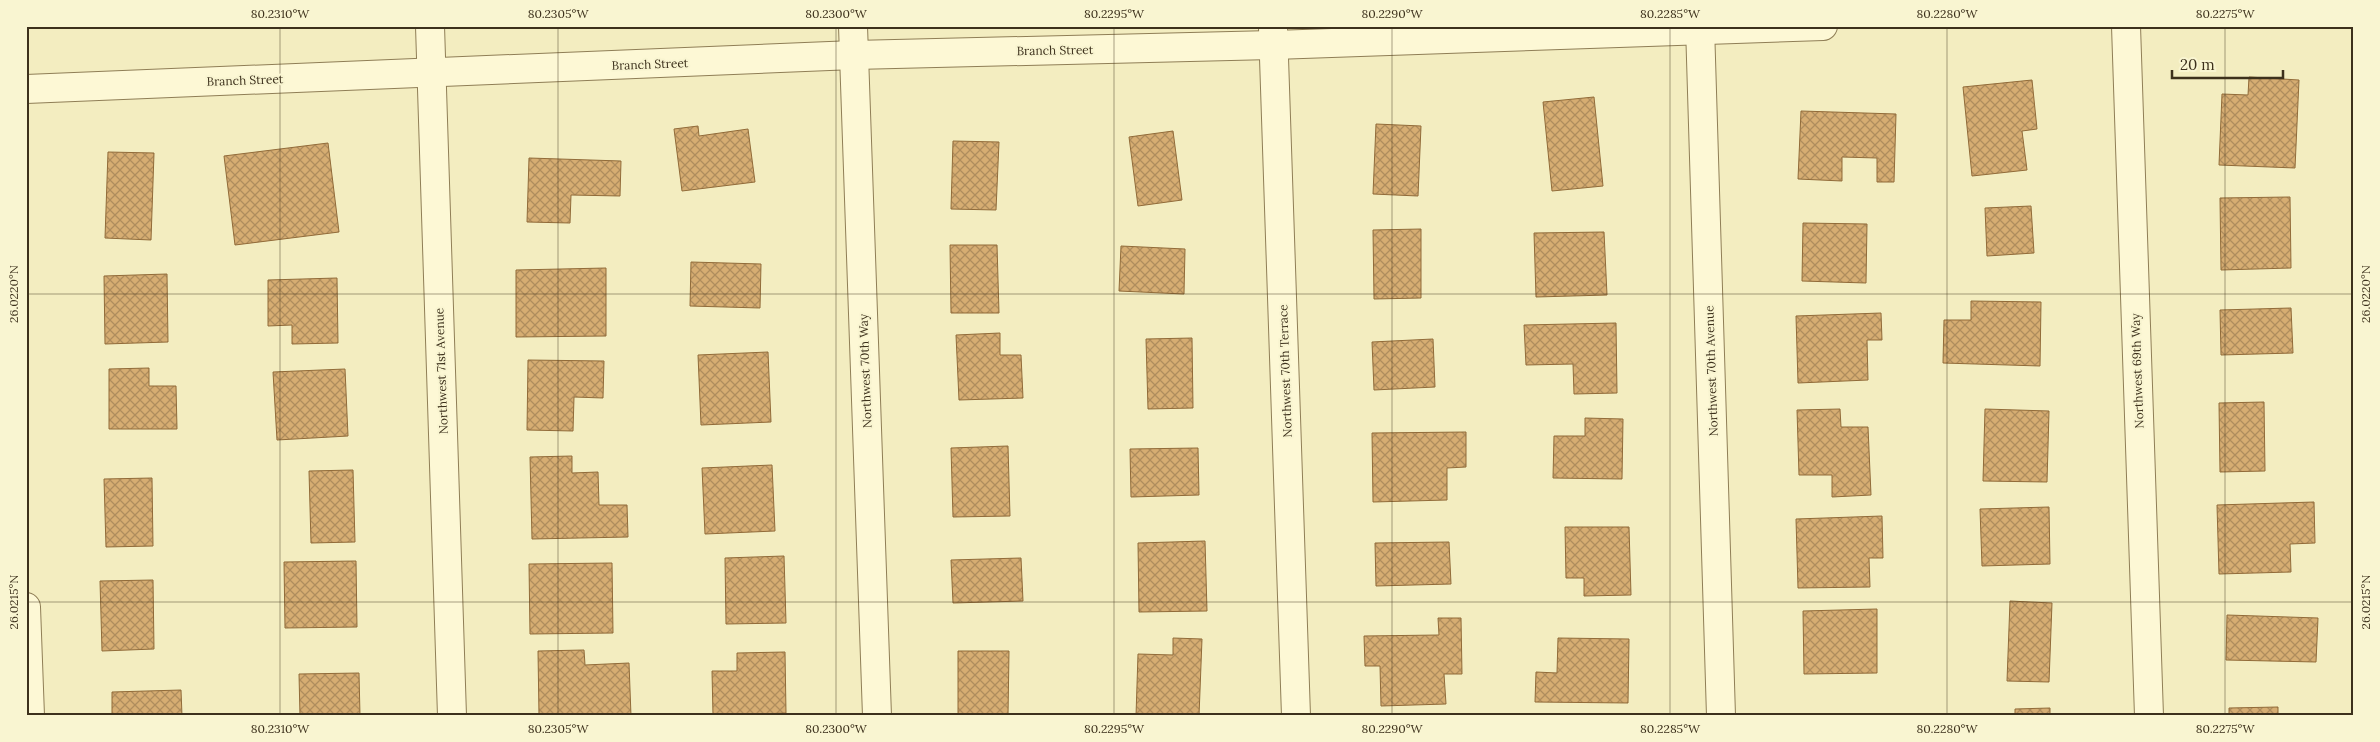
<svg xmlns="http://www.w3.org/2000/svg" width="2380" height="742" viewBox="0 0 2380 742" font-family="Lora,serif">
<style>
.building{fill:url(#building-cross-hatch);stroke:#916b39}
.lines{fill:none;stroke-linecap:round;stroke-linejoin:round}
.street-casing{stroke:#8f7e56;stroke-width:30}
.street{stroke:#fdf8d5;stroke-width:28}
.ticks{fill:none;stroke:#3d311c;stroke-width:1;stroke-opacity:0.45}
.labels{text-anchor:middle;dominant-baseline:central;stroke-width:4;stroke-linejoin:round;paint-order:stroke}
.street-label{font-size:12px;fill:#3d311c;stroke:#f9f5d1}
.neatline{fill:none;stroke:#3d311c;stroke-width:2}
.ticks-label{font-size:12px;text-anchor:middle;fill:#3d311c}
</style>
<defs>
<pattern id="building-cross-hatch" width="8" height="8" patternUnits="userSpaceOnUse" patternTransform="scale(1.25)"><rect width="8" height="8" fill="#d6ad72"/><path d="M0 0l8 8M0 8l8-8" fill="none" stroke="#af8d5d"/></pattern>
</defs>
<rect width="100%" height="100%" fill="#f3edc0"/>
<!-- building -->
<g class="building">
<path d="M 2249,77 L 2299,80 L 2295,168 L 2219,165 L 2222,94 L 2248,95 Z"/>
<path d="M 2032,80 L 2037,129 L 2022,131 L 2027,170 L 1972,176 L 1963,87 Z"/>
<path d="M 1594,97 L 1603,186 L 1552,191 L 1543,102 Z"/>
<path d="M 1801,111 L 1896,114 L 1894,182 L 1877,182 L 1877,158 L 1842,157 L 1842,181 L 1798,179 Z"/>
<path d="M 1376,124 L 1421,126 L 1418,196 L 1373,194 Z"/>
<path d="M 698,126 L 699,136 L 748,129 L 755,182 L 682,191 L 674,129 Z"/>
<path d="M 1173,131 L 1182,200 L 1138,206 L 1129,137 Z"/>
<path d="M 953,141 L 999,142 L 996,210 L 951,209 Z"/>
<path d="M 328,143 L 339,232 L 235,245 L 224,156 Z"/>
<path d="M 108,152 L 154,153 L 151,240 L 105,238 Z"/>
<path d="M 529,158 L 621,161 L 620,196 L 571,195 L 570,223 L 527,222 Z"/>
<path d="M 2290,197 L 2291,268 L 2221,270 L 2220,198 Z"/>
<path d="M 2031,206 L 2034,253 L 1987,256 L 1985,208 Z"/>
<path d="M 1803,223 L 1867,224 L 1866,283 L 1802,281 Z"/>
<path d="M 1421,229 L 1421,298 L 1374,299 L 1373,230 Z"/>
<path d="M 1604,232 L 1607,295 L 1536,297 L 1534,233 Z"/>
<path d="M 950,245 L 997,245 L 999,313 L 951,313 Z"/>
<path d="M 1121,246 L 1185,249 L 1184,294 L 1119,291 Z"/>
<path d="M 691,262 L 761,264 L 760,308 L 690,306 Z"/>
<path d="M 606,268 L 606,336 L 516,337 L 516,270 Z"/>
<path d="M 167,274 L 168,342 L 105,344 L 104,276 Z"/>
<path d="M 337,278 L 338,343 L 292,344 L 292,325 L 268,326 L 268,280 Z"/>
<path d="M 1971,301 L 2041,302 L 2040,366 L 1943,363 L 1944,320 L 1971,320 Z"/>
<path d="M 2291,308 L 2293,353 L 2221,355 L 2220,310 Z"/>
<path d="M 1881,313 L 1882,340 L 1867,340 L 1868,380 L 1798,383 L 1796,316 Z"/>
<path d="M 1616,323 L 1617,393 L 1574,394 L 1573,364 L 1526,365 L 1524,325 Z"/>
<path d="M 1000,333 L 1000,355 L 1021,355 L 1023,398 L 959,400 L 956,335 Z"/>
<path d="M 1192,338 L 1193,408 L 1148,409 L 1146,339 Z"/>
<path d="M 1433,339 L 1435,387 L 1374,390 L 1372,342 Z"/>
<path d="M 768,352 L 771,422 L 701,425 L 698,355 Z"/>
<path d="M 528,360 L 604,361 L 603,398 L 574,397 L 573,431 L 527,430 Z"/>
<path d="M 149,368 L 149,386 L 176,386 L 177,429 L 109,429 L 109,369 Z"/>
<path d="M 345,369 L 348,436 L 277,440 L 273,372 Z"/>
<path d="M 2264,402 L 2265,471 L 2220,472 L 2219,403 Z"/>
<path d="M 1840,409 L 1841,427 L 1868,427 L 1871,495 L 1832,497 L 1832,475 L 1799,475 L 1797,410 Z"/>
<path d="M 1985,409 L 2049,411 L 2047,482 L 1983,481 Z"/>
<path d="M 1585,418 L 1623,419 L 1622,479 L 1553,478 L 1554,436 L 1585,436 Z"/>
<path d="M 1466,432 L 1466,467 L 1447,468 L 1447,500 L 1373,502 L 1372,433 Z"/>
<path d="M 1008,446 L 1010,516 L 953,517 L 951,448 Z"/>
<path d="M 1198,448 L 1199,495 L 1131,497 L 1130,449 Z"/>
<path d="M 572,456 L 572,473 L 598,472 L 599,505 L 627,505 L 628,537 L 532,539 L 530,457 Z"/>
<path d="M 772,465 L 775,531 L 705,534 L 702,468 Z"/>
<path d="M 353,470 L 355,542 L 311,543 L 309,471 Z"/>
<path d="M 152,478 L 153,546 L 106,547 L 104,479 Z"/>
<path d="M 2314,502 L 2315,543 L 2290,544 L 2291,572 L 2219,574 L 2217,505 Z"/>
<path d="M 2049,507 L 2050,564 L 1982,566 L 1980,509 Z"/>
<path d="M 1882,516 L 1883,558 L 1869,558 L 1870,587 L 1798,588 L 1796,519 Z"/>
<path d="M 1565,527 L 1629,527 L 1631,595 L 1584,596 L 1584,578 L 1566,578 Z"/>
<path d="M 1205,541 L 1207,611 L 1139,612 L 1138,543 Z"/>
<path d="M 1449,542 L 1451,584 L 1376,586 L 1375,543 Z"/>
<path d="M 784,556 L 786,623 L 726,624 L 725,558 Z"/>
<path d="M 1021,558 L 1023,601 L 953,603 L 951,560 Z"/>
<path d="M 356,561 L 357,627 L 285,628 L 284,562 Z"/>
<path d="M 612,563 L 613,633 L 530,634 L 529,564 Z"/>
<path d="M 153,580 L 154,649 L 102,651 L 100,581 Z"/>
<path d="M 2010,601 L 2052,603 L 2049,682 L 2007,681 Z"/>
<path d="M 1877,609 L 1877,673 L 1804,674 L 1803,611 Z"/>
<path d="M 2227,615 L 2318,618 L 2316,662 L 2226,660 Z"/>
<path d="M 1438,618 L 1461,618 L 1462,674 L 1444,674 L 1446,704 L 1381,706 L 1380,666 L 1365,666 L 1364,636 L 1439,635 Z"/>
<path d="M 1173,638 L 1202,639 L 1199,716 L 1136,716 L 1138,654 L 1173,655 Z"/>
<path d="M 1558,638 L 1629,639 L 1628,703 L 1535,702 L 1536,672 L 1557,673 Z"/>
<path d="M 584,650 L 585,665 L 629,663 L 631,716 L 539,716 L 538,651 Z"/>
<path d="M 958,651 L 1009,651 L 1008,716 L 958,716 Z"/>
<path d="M 785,652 L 786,713 L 713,716 L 712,671 L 737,671 L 737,653 Z"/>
<path d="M 359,673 L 360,716 L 300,716 L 299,674 Z"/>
<path d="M 181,690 L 182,716 L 112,716 L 112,692 Z"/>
<path d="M 2278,707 L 2278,716 L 2229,716 L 2229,708 Z"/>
<path d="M 2050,708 L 2050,716 L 2015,716 L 2015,709 Z"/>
</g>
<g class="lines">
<defs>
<g id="street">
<path d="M 430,26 L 452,716"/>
<path d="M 853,26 L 877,716"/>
<path d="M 1700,26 L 1721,716"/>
<path d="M 2126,26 L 2149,716"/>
<path d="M 1273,28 L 1296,716"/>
<path d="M 26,89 L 854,55 L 1274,45 L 1823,26"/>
<path d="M 26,607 L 30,716"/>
</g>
</defs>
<!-- street casing -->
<use href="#street" class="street-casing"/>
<!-- street -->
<use href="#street" class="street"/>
</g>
<!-- ticks -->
<path class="ticks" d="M 280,26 L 280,716M 558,26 L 558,716M 836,26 L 836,716M 1114,26 L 1114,716M 1392,26 L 1392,716M 1670,26 L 1670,716M 1947,26 L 1947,716M 2225,26 L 2225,716M 26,294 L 2354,294M 26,602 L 2354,602"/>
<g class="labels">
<!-- street labels -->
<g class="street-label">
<text transform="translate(1055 50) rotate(-1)">Branch Street</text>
<text transform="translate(650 64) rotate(-2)">Branch Street</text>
<text transform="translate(245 80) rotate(-2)">Branch Street</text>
<text transform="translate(441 371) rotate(-92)">Northwest 71st Avenue</text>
<text transform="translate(865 371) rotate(-92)">Northwest 70th Way</text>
<text transform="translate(1285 371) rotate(-92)">Northwest 70th Terrace</text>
<text transform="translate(1711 371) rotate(-92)">Northwest 70th Avenue</text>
<text transform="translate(2137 371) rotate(-92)">Northwest 69th Way</text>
</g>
</g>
<!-- border -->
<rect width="2380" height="742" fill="none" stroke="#f9f5d1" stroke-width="55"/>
<!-- scale -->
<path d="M2172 70v8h111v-8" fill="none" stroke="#3d311c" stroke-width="2.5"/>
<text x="2180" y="70" font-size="15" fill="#3d311c" stroke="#f9f5d1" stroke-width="4" paint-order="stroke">20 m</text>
<rect x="28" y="28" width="2324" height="686" class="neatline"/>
<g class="ticks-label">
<text x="280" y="18">80.2310°W</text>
<text x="558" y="18">80.2305°W</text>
<text x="836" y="18">80.2300°W</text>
<text x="1114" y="18">80.2295°W</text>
<text x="1392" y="18">80.2290°W</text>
<text x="1670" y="18">80.2285°W</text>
<text x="1947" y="18">80.2280°W</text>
<text x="2225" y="18">80.2275°W</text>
<text transform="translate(14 294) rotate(-90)" y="4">26.0220°N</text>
<text transform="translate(2366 294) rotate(-90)" y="4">26.0220°N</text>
<text transform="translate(14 602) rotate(-90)" y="4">26.0215°N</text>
<text transform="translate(2366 602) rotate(-90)" y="4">26.0215°N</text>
<text x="280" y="733">80.2310°W</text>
<text x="558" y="733">80.2305°W</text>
<text x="836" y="733">80.2300°W</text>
<text x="1114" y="733">80.2295°W</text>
<text x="1392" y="733">80.2290°W</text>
<text x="1670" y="733">80.2285°W</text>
<text x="1947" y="733">80.2280°W</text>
<text x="2225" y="733">80.2275°W</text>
</g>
</svg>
